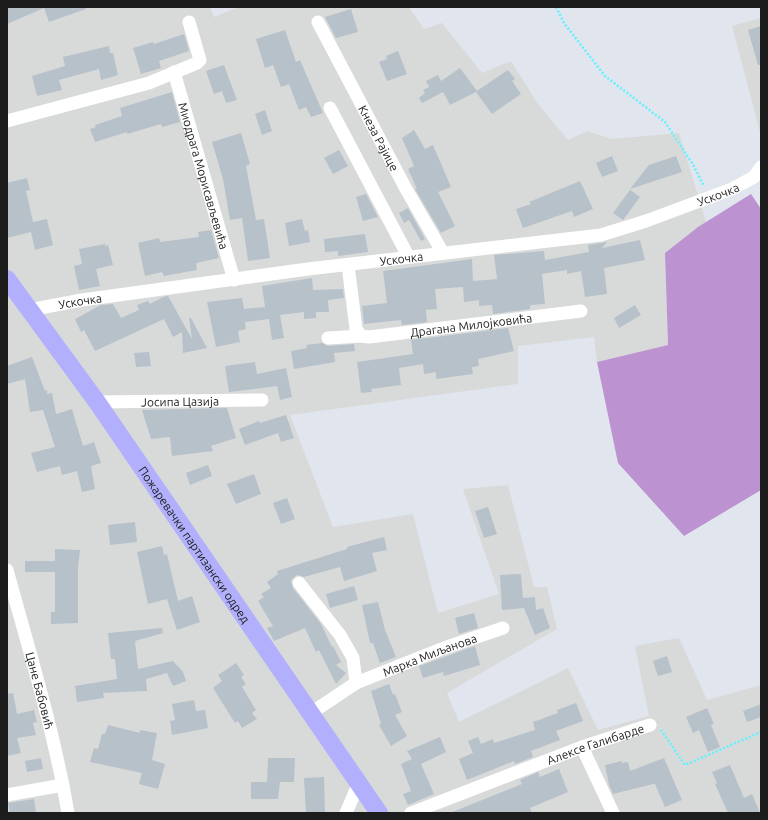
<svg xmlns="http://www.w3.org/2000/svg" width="768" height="820" viewBox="0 0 768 820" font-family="Ubuntu,sans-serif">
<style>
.residential{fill:#d8dada}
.forest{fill:#bd92d0}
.building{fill:#b7c1ca}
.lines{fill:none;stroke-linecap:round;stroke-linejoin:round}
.path{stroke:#60f2ff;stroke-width:2.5;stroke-dasharray:2 2;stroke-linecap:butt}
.street{stroke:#fff;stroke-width:13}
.secondary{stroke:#b2b0fd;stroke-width:18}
.labels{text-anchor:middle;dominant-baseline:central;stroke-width:3.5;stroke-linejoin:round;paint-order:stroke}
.street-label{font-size:12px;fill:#1c1c1c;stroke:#fff}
</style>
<rect width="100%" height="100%" fill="#e0e5ee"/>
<!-- residential -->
<g class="residential">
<path d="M 7,7 L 210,7 L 214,17 L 239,7 L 409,7 L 424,29 L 442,23 L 482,73 L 511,61 L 538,104 L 568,140 L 587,131 L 612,139 L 679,133 L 706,222 L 665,253 L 668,345 L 597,362 L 594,337 L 518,346 L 518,384 L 290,415 L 333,527 L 413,514 L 438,613 L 499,594 L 463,489 L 508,485 L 534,587 L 547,587 L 557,629 L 447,693 L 459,722 L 568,668 L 598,730 L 649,716 L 635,646 L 679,638 L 707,700 L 761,685 L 761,813 L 7,813 Z"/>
<path d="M 761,18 L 761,136 L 732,26 Z"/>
</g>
<!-- forest -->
<path class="forest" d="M 751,194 L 761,209 L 761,490 L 684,536 L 618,463 L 597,362 L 668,345 L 665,253 L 698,227 Z"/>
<!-- building -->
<g class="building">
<path d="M 7,7 L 86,7 L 86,9 L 49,22 L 44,8 L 7,24 Z"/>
<path d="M 351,9 L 358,32 L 336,38 L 325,17 Z"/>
<path d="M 761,26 L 761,65 L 758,65 L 748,30 Z"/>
<path d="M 285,30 L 296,62 L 300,60 L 323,113 L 311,117 L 306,107 L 299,110 L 289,84 L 281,87 L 273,65 L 265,68 L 256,39 Z"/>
<path d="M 184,34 L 189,51 L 159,61 L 161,68 L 141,74 L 133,48 L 153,42 L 154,44 Z"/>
<path d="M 109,46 L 110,53 L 113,53 L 118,75 L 101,80 L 99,69 L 59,80 L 62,90 L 37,96 L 32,76 L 65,66 L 63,57 Z"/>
<path d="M 398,51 L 407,74 L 387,81 L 379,62 L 387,59 L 386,56 Z"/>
<path d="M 224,65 L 237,100 L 226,103 L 222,91 L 214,94 L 206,71 Z"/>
<path d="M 460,68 L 477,91 L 508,70 L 515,79 L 512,81 L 521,94 L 492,114 L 476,92 L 450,105 L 443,92 L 422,103 L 419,98 L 425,93 L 423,90 L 429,87 L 426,81 L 438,75 L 441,81 Z"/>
<path d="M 172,92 L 180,122 L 162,127 L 161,124 L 127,134 L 127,132 L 95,142 L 90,129 L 96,127 L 95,125 L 122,116 L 120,108 Z"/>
<path d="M 265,110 L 272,131 L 262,135 L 255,114 Z"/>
<path d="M 414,130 L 425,149 L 433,145 L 451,187 L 438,192 L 455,226 L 441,233 L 415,189 L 417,189 L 408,169 L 414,166 L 402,138 Z"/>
<path d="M 241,133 L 250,164 L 246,166 L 256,220 L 264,219 L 270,258 L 248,261 L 242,218 L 230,220 L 223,179 L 212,142 Z"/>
<path d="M 339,150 L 348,166 L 333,174 L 324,158 Z"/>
<path d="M 612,156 L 618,171 L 602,177 L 596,163 Z"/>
<path d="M 676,156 L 682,172 L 630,189 L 649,165 Z"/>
<path d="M 27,178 L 30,190 L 26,191 L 33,222 L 47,219 L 53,245 L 35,250 L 31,232 L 7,238 L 7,183 Z"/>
<path d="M 580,181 L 593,209 L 574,217 L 572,211 L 523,228 L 516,209 L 531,204 L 529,202 Z"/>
<path d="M 630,190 L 640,197 L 623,220 L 613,213 Z"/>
<path d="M 366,194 L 378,217 L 363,221 L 356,197 Z"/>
<path d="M 408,208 L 425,239 L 421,241 L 409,220 L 404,223 L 399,213 Z"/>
<path d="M 302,219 L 305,231 L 308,230 L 310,242 L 289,246 L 285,223 Z"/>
<path d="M 211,230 L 219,258 L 196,263 L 197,270 L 164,276 L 162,272 L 145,276 L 138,243 L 159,238 L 160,242 L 199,237 L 198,232 Z"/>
<path d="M 365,234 L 368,252 L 338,256 L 338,251 L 325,252 L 324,239 Z"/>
<path d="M 640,240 L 645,260 L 604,268 L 607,294 L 585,297 L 581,271 L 567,274 L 567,270 L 542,274 L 545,304 L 530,305 L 530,309 L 493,314 L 492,305 L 479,306 L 479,300 L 464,302 L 463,287 L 435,289 L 437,309 L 426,310 L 427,322 L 402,325 L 401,320 L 364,324 L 362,306 L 387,303 L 383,271 L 472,259 L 473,281 L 497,279 L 494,255 L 544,251 L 545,260 L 589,252 L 588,245 L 607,242 L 602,248 Z"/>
<path d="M 105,244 L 105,246 L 108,245 L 113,265 L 96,269 L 100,286 L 79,290 L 74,266 L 82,264 L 79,249 Z"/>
<path d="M 312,278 L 313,290 L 343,289 L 344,298 L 328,300 L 329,312 L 316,312 L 316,318 L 304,319 L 304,312 L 280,315 L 284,338 L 272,340 L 269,319 L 245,322 L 246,329 L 238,331 L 240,342 L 216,347 L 207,302 L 242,298 L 244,309 L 265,307 L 262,286 Z"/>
<path d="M 168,296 L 192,339 L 189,318 L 191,318 L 207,348 L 183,353 L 182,332 L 173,337 L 164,319 L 95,351 L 84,330 L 81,332 L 75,319 L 101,305 L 113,304 L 121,318 L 139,310 L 137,305 L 148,301 L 150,304 L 163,297 Z"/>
<path d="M 635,305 L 641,315 L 619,328 L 614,318 Z"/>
<path d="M 508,328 L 514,351 L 478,359 L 479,366 L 472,367 L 473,374 L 436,379 L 436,372 L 424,374 L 423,364 L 399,368 L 401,385 L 371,389 L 372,392 L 361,393 L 357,362 L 413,354 L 411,340 Z"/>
<path d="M 322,343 L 328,346 L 354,344 L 355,351 L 334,353 L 335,362 L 294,369 L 291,351 L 307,348 L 306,345 Z"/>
<path d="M 149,352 L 151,366 L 136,367 L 134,353 Z"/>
<path d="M 32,357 L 45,391 L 47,390 L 47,394 L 52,393 L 56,414 L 72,409 L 83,446 L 94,442 L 101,463 L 91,466 L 95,489 L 82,492 L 77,471 L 62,475 L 60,466 L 37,472 L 31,453 L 55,447 L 43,410 L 30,412 L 25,379 L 7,384 L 7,366 Z"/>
<path d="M 255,362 L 257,374 L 286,368 L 292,397 L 280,400 L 277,386 L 229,392 L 225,366 Z"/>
<path d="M 227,408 L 236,438 L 211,446 L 213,451 L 172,456 L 170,437 L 151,439 L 142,410 Z"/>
<path d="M 286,415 L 294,438 L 281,442 L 278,433 L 245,445 L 239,429 L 259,421 L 260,423 Z"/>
<path d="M 208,465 L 212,476 L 190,485 L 186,473 Z"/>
<path d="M 254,474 L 261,494 L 236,504 L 227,484 Z"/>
<path d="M 287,498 L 295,519 L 281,524 L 273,503 Z"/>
<path d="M 488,507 L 497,534 L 484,538 L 475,511 Z"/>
<path d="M 135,522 L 137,542 L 110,545 L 108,525 Z"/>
<path d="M 384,537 L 387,550 L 372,553 L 377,571 L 344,581 L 340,567 L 304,577 L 297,575 L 291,580 L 293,588 L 321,624 L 332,647 L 333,646 L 341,662 L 336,665 L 346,673 L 336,684 L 319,650 L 316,652 L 305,628 L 274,641 L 267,628 L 273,626 L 258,601 L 264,597 L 261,594 L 271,588 L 267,582 L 278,574 L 277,571 L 347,549 L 347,547 Z"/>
<path d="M 162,546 L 164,555 L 167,554 L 178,601 L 192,596 L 200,622 L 177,630 L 167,599 L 148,604 L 137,552 Z"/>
<path d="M 55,549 L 80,550 L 78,568 L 78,623 L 51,624 L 51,612 L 55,612 L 55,572 L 25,572 L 25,561 L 55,561 Z"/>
<path d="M 521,574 L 523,598 L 535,597 L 536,610 L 543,608 L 550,628 L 537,634 L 535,635 L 524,608 L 502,610 L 500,575 Z"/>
<path d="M 354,586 L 358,600 L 330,608 L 326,594 Z"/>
<path d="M 378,602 L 385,630 L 396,657 L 380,663 L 373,643 L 370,643 L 362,605 Z"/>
<path d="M 474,613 L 478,628 L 459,634 L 455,618 Z"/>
<path d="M 162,628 L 163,633 L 135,641 L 138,669 L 173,661 L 183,672 L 186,681 L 173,686 L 167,673 L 146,679 L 147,691 L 103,693 L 104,698 L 77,702 L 75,686 L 117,679 L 115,659 L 111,659 L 108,633 Z"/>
<path d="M 475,646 L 480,665 L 444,676 L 443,672 L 423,678 L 419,666 Z"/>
<path d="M 667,656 L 672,672 L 658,676 L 653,661 Z"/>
<path d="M 236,663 L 244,675 L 241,677 L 246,684 L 242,687 L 256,710 L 252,713 L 257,719 L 242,728 L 238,721 L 235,723 L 213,688 L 222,681 L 218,675 Z"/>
<path d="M 389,684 L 393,695 L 395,694 L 402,712 L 395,715 L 407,736 L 391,746 L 379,725 L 381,724 L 371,691 Z"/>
<path d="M 13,693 L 17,714 L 34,710 L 37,722 L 33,723 L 36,735 L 17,738 L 21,753 L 7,756 L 7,694 Z"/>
<path d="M 194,700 L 196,711 L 205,710 L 208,728 L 172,735 L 170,721 L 175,720 L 172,704 Z"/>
<path d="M 576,703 L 583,721 L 556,731 L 560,740 L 531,751 L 533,757 L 515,764 L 514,761 L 467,780 L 459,759 L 473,753 L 468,741 L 478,737 L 481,744 L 493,739 L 494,743 L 535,730 L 533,722 L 558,713 L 557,710 Z"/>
<path d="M 761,704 L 761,717 L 747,722 L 743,711 Z"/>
<path d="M 707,708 L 714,724 L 711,725 L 720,747 L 708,752 L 699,730 L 693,733 L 686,717 Z"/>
<path d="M 108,725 L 140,733 L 140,730 L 157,733 L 152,760 L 165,764 L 158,789 L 139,784 L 142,773 L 90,762 L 94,748 L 98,749 L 102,734 L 105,734 Z"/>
<path d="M 440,737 L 446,752 L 421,764 L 434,794 L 408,805 L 403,794 L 411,791 L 401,764 L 412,759 L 407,751 Z"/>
<path d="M 41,758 L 43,769 L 27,772 L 25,761 Z"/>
<path d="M 268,758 L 295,758 L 294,782 L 280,782 L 278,799 L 251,799 L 251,782 L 267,782 Z"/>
<path d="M 664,758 L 682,800 L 665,807 L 655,784 L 653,784 L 613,794 L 609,785 L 605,765 L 622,761 L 622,763 L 628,762 L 630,771 Z"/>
<path d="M 730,765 L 744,798 L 752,794 L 760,813 L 728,813 L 715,784 L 717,783 L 712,772 Z"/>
<path d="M 559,769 L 568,792 L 530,808 L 532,813 L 450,813 L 522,784 L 520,780 L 538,772 L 540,777 Z"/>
<path d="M 324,777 L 325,813 L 306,813 L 304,778 Z"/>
<path d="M 34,799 L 36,813 L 10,813 L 8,803 Z"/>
</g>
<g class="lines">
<!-- path -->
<g class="path">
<path d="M 556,7 L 564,23 L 605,76 L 665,122 L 692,163 L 704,186"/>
<path d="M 661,730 L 685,765 L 761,732"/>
</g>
<!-- street -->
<g class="street">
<path id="s1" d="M 318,22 L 406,189 L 443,253"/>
<path id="s2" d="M 174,72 L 234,280"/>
<path d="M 330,108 L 408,256"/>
<path d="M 7,121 L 149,83 L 197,63 L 200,60 L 189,22"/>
<path id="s3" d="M 348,265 L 356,329 L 361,336 L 369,337 L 581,311"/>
<path id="s4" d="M 29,310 L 82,300 L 308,269 L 601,235 L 646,221 L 732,189 L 754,177 L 761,167"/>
<path d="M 328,338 L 361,336"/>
<path id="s5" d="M 97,402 L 262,400"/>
<path id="s6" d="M 7,570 C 29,650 54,731 68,813"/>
<path d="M 299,583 L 340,635 L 353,658 L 356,683"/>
<path id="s7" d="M 311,713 L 356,683 L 444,648 L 503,628"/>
<path d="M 582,747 L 613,813"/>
<path d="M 7,795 L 63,785"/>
<path d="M 346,813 L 355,792 L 362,788"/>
<path id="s8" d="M 411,813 L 582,747 L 650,725"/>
</g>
<!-- secondary -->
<path class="secondary" id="s9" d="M 7,279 L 97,402 L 379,813"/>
</g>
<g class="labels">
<!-- street labels -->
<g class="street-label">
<text stroke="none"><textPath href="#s1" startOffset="131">Кнеза Рајице</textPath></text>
<text stroke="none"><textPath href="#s2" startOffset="108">Миодрага Морисављевића</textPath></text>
<text stroke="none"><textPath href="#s4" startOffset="701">Ускочка</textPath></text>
<text stroke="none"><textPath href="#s4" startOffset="376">Ускочка</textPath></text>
<text stroke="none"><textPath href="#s4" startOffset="52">Ускочка</textPath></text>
<text stroke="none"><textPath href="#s3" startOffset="184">Драгана Милојковића</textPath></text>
<text stroke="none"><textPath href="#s5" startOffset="83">Јосипа Цазија</textPath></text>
<text stroke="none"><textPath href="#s9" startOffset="325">Пожаревачки партизански одред</textPath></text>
<text stroke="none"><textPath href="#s7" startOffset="133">Марка Миљанова</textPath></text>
<text stroke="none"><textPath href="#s6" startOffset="125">Цане Бабовић</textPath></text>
<text stroke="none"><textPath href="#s8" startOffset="197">Алексе Галибарде</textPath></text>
</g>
</g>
<!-- border -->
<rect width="768" height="820" fill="none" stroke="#1c1c1c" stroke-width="16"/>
</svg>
